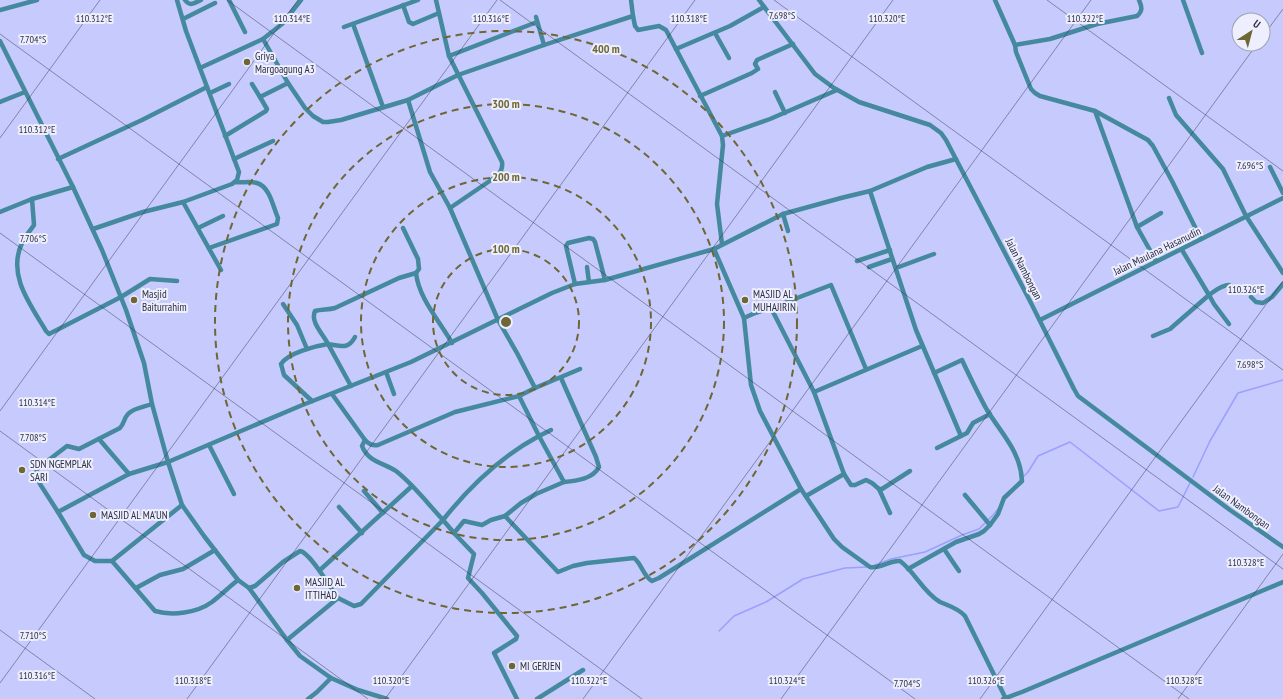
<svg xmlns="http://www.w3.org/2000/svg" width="1283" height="699" viewBox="0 0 1283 699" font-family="'PT Sans Narrow',sans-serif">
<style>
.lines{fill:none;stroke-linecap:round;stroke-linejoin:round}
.stream{stroke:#9c9ffe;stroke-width:1.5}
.minor{stroke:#44899e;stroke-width:4.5}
.ticks{fill:none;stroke:#2e2f43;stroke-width:1;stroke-opacity:0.45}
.ring{fill:none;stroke:#6e6633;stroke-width:2;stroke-dasharray:7 5}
.poi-dot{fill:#6e6633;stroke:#edeefe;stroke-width:1.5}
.labels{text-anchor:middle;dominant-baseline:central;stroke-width:4;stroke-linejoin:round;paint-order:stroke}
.poi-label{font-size:11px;fill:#2e2f43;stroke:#edeefe;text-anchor:start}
.street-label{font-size:11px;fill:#2e2f43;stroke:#edeefe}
.ticks-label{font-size:10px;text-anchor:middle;fill:#2e2f43;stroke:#edeefe;stroke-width:4;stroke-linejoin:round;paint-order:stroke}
.centre{fill:#6e6633;stroke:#edeefe;stroke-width:2}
.ring-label{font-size:12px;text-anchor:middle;font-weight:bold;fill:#6e6633;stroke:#edeefe;stroke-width:4;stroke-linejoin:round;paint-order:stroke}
</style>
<rect width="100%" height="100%" fill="#c6cafd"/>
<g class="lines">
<!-- stream -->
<g class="stream">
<path d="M 1023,477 L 1028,472 L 1038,456 L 1070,442 L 1159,511 L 1178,507 L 1190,483"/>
<path d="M 1193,477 L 1210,441 L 1238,393 L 1283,380"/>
<path d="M 875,565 L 891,559 L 925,552 L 962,535 L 979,529 L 994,514 L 998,509"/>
<path d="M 719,631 L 734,616 L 766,602 L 803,579 L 845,568 L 868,567"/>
</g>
<!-- minor -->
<g class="minor">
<path d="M 185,0 C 190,7 194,3 201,0"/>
<path d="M 229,0 L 245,32"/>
<path d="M 436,0 L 449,56 L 502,162 C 503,168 501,172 497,176 L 450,208 L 498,320 L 517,353 L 535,388"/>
<path d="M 759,0 L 815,74 L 834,88 L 859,102 L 930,125 L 941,133 L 946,140 L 1031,303 L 1074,389 L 1078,396 L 1230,510 L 1283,547"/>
<path d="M 995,0 L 1015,45 L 1016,52 L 1031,89 L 1035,93 L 1040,96 L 1095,111 L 1148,140 L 1153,146 L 1172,181 L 1201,239"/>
<path d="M 1183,0 L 1202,53"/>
<path d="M 403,5 L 409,22 L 413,24 L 439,13"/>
<path d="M 0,10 L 37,0"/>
<path d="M 633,16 L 635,26 L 638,30 L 659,26 L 666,30 L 722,136 L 723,145 L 717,204 L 722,244"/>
<path d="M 536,17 L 544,45"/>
<path d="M 183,19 L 215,3"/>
<path d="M 353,24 L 383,107"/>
<path d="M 344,27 L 418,0"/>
<path d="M 715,33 L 729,58"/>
<path d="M 263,39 L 288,83 L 305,108 L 313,116 L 323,122 L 328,122 L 341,120 L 408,100 L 458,75 L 544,45 L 633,16 L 631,0"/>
<path d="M 0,41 L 73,187 L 102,250 L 126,310 L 144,363 L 152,404 L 168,462 L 182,505 L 204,536 L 238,580 L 249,588 L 287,640 L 300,656 L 331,678 L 358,690 L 387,699"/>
<path d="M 1015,45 L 1050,39 L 1097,24 L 1137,16 C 1143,11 1142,7 1139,0"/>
<path d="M 676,49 L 730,26 L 764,7"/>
<path d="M 449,56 L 537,22"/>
<path d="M 200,68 L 263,39 L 282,24 L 301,0"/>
<path d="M 252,84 L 260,97"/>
<path d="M 775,92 L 785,113"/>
<path d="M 210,93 L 229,84"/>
<path d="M 700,96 L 752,73 L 758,69 L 755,64 L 757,60 L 793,44"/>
<path d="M 1169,98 L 1176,115 L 1223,169 L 1246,216 L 1283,273"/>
<path d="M 408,100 L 430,172 L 450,208"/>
<path d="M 0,102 L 25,92"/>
<path d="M 1095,111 L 1137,227 L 1156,261"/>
<path d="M 225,136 L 266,111 L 267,109 L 260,97 L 288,83"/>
<path d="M 722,136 L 770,119 L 837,90"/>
<path d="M 58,159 L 142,120 L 207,87"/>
<path d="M 234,159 L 273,141"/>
<path d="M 1270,167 L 1283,193"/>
<path d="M 870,191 L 916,330 L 961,436"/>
<path d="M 32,199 L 34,225 C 30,231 25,236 22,243 C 7,275 30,304 46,331 L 49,334 L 121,297 L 150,279 L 177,281"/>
<path d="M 183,202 L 221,270"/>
<path d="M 0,212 L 32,199 L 73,187"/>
<path d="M 783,214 L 788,231"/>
<path d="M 1137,227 L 1161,213"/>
<path d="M 198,228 L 223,216"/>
<path d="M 403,228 L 418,259 L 419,269 L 416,273"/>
<path d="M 93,229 L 143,212 L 183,202 L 232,184 L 237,180 L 239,172 L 186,31 L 177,0"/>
<path d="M 209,248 L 277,224 L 278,218 C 273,207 270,187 257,183 C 251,181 241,183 235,182"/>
<path d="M 714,249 L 744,318 L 751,385 L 760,411 L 801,489 L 834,539 L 842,547 L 870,567 C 880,569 890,560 900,561 C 915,572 923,592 940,602 C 949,606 958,608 965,616 L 1006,699"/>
<path d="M 857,261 L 890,250"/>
<path d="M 587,267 L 589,282"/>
<path d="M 869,267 L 892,259"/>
<path d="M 896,268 L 934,254"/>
<path d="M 575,284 L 566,246 L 568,243 L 589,238 L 593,239 L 595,242 L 605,280"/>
<path d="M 1251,297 L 1256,302 L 1263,303 L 1272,297 L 1283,284"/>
<path d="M 283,304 L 297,325 L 307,349"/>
<path d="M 771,308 L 831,285 L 866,369"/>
<path d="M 744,318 L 755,313 L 771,308 L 814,392 L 844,474 L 806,496"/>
<path d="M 1040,320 L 1283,198"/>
<path d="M 1229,324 L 1214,304 L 1209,295 C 1215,291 1221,285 1229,285"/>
<path d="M 1153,336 L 1170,329 L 1209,295 L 1182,250"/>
<path d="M 386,372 L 394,394"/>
<path d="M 561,378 L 596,457 L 599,467 C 593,479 576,481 564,482"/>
<path d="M 351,386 L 328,344 C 341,346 348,350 355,337"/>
<path d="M 814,392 L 922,346"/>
<path d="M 332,394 L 365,440 L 362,446 C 368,462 384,463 396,471 C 414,485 428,504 443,520 C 470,486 500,457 539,436 L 564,482 L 536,494 L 521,503 L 505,516 L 491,520 L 482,525 L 464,521 L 454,533 L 474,554 L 468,578 L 482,593 L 517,636 L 516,639 L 494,653 L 517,699"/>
<path d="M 519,396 L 539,436 L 551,430"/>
<path d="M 312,401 L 284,375 L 281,364 C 288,353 315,346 328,344 C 323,334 310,322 315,311 C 322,309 328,310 335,308 L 399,278 L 416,273 C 419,299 439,320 452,343"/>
<path d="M 99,439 L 129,474"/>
<path d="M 365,440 C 369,444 372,446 378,445 L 455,412 L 519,396 L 535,388 L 580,369"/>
<path d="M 209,445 L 234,494"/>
<path d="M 937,448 L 967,433 L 973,423 L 990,414"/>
<path d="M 844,474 L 851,485 L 855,485 L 866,480 L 872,483 L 879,489 L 882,489 L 910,471"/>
<path d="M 879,489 L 890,513"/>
<path d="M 364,491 L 383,513"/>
<path d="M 965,495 L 990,525"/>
<path d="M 339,507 L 362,533"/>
<path d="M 58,512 L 40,484 L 36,473 L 37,469 L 67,446 L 79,449 L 120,428 C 124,424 124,418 128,414 C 133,408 144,407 152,404"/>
<path d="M 505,516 L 558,572 L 573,566 L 587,563 L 634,558 C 642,564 643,576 652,581 L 659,578 L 801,489"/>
<path d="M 944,549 L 959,571"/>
<path d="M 112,561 L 182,505"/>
<path d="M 908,569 L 956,542 L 979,534 L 984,531 L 990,525 L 998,514 L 1004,498 L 1022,481 C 1021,452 1001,433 987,410 C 978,394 970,377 962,360 L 934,373"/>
<path d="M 320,570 L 412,486"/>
<path d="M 238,580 C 229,587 221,595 212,602 C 197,613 172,616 155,611 L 112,561 L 95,561 L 84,555 L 58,512 L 129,474 L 168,462 L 300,406 L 411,362 L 552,293 L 575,284 L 605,280 L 714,249 L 783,214 L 841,198 L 870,191 L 927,167 L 956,159"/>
<path d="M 136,588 L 160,575 L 183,569 L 215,550"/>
<path d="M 249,588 L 255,586 L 283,562 L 300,551 C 310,552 331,589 338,598 L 287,640"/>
<path d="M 338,598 L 354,606 L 361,604 L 443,520 L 454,533"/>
<path d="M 308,699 L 317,692 L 331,678"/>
<path d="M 537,699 L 583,670"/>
<path d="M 1003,699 L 1022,692 L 1283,582"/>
</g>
</g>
<!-- ticks -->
<path class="ticks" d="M 227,0 L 1189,699M 500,0 L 1283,569M 774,0 L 1283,370M 1047,0 L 1283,171M 0,34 L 915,699M 1263,36 L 1283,9M 0,138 L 100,0M 0,233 L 642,699M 0,411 L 298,0M 0,431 L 368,699M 0,630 L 95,699M 0,683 L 497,0M 187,699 L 695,0M 385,699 L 893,0M 583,699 L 1091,0M 781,699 L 1257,44M 980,699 L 1283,281M 1178,699 L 1283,554"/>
<!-- distance rings -->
<g class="ring">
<circle cx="506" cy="322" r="73"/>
<circle cx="506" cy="322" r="145"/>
<circle cx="506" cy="322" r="218"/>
<circle cx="506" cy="322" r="291"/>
</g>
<!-- markers -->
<g class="poi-dot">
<circle cx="247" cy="62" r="4"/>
<circle cx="134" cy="300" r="4"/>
<circle cx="745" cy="300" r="4"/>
<circle cx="22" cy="470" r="4"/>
<circle cx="93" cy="515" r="4"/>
<circle cx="297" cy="588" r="4"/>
<circle cx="512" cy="666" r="4"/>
</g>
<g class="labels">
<!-- poi labels -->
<g class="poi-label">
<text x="255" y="56">Griya<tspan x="255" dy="13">Margoagung A3</tspan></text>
<text x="142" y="294">Masjid<tspan x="142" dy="13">Baiturrahim</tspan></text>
<text x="753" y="294">MASJID AL<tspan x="753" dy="13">MUHAJIRIN</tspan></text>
<text x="30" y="464">SDN NGEMPLAK<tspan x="30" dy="13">SARI</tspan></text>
<text x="101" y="515">MASJID AL MA'UN</text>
<text x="305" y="582">MASJID AL<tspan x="305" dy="13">ITTIHAD</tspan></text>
<text x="520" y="666">MI GERJEN</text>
</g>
<!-- street labels -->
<g class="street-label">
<text transform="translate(1157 251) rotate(-26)">Jalan Maulana Hasanudin</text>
<text transform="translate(1024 269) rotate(63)">Jalan Nambongan</text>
<text transform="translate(1242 507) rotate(36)">Jalan Nambongan</text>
</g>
</g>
<g class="ticks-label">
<text x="782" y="19">7.698°S</text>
<text x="94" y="22">110.312°E</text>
<text x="292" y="22">110.314°E</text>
<text x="491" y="22">110.316°E</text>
<text x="887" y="22">110.320°E</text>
<text x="1085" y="22">110.322°E</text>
<text x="689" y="22">110.318°E</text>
<text x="33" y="43">7.704°S</text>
<text x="37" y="133">110.312°E</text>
<text x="1250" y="169">7.696°S</text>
<text x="33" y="242">7.706°S</text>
<text x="1246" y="293">110.326°E</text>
<text x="1250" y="368">7.698°S</text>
<text x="37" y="406">110.314°E</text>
<text x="33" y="441">7.708°S</text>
<text x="1246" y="566">110.328°E</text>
<text x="33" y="639">7.710°S</text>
<text x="37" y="679">110.316°E</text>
<text x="193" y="684">110.318°E</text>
<text x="391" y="684">110.320°E</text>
<text x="589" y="684">110.322°E</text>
<text x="787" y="684">110.324°E</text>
<text x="986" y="684">110.326°E</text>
<text x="1184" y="684">110.328°E</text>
<text x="907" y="687">7.704°S</text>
</g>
<circle cx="506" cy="322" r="6" class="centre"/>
<g class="ring-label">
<text x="606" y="53">400 m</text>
<text x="506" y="108">300 m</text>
<text x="506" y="181">200 m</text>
<text x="506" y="253">100 m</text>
</g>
<!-- north arrow -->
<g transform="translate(1251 32) rotate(36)"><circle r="19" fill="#edeefe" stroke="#a1a2b3"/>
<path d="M0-3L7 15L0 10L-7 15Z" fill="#6e6633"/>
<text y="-6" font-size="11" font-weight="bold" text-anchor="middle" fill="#2e2f43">U</text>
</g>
</svg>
